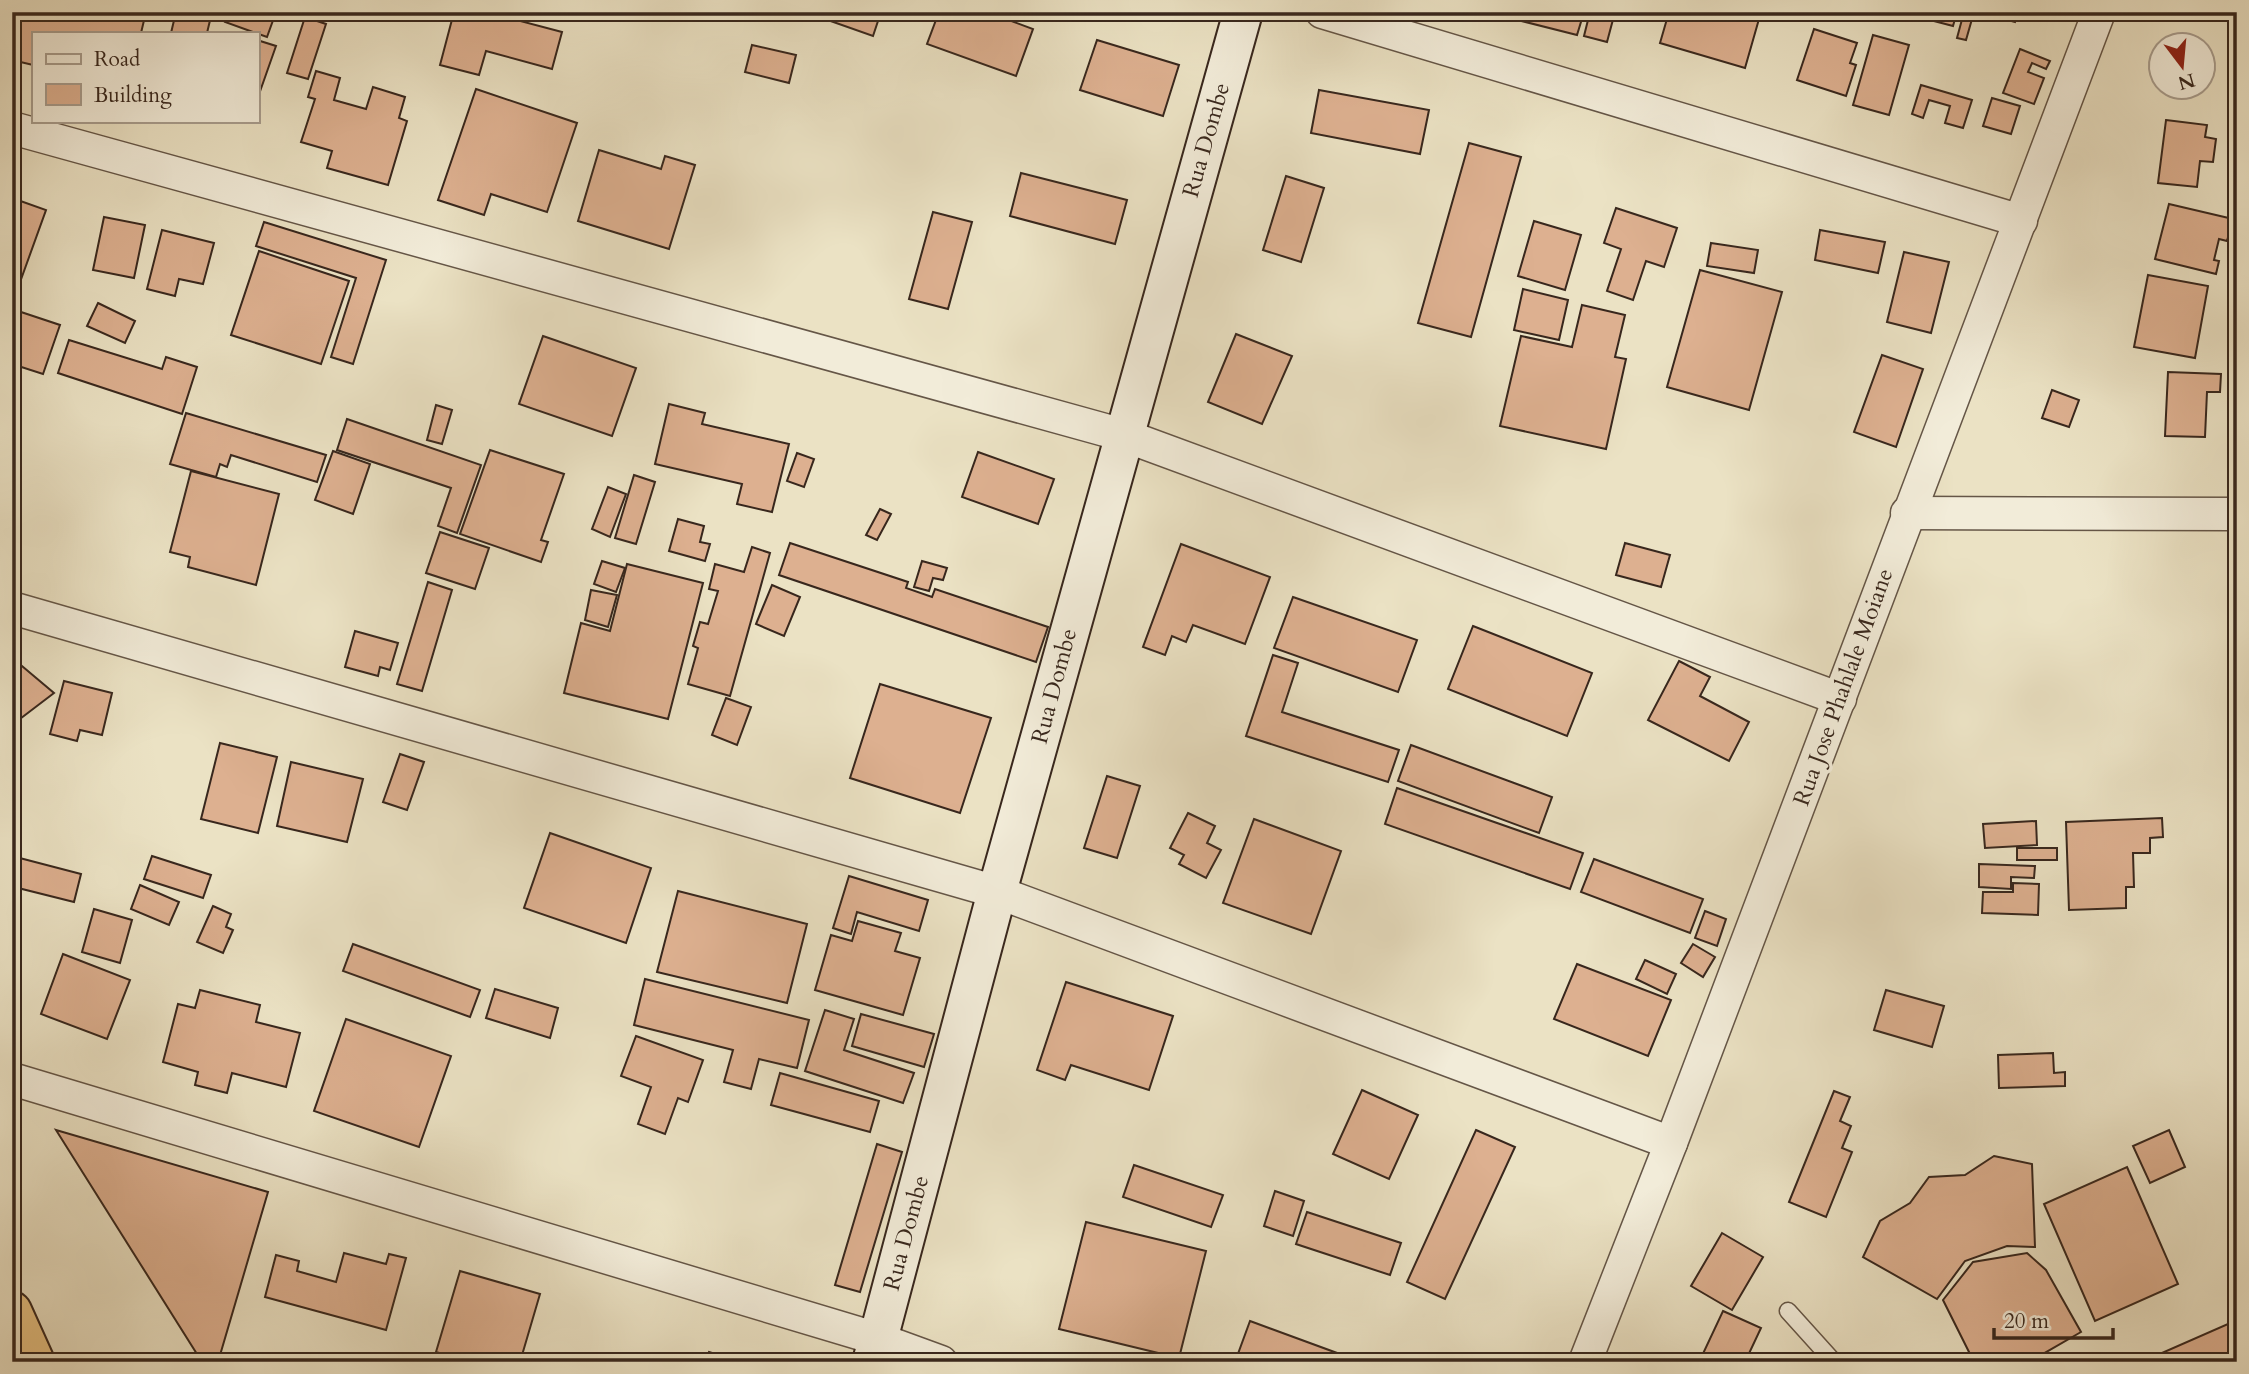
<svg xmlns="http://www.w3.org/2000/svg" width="2249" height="1374" viewBox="0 0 2249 1374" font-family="Cardo,serif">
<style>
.building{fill:#ddb090;stroke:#38271d;stroke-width:2}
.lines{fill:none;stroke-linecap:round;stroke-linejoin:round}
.lane-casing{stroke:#655647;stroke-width:19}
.street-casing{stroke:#655647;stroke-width:35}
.secondary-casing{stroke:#38271d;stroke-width:42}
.highway-casing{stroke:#38271d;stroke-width:42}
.lane{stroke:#f2ecd9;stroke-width:16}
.street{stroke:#f2ecd9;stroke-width:32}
.secondary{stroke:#f2ecd9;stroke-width:38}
.highway{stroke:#e6c182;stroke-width:38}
.labels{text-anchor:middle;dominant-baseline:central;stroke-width:7;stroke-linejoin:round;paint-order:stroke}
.street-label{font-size:23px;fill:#38271d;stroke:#f2ecd9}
</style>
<rect width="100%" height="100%" fill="#ebe2c4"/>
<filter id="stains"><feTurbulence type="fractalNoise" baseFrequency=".00286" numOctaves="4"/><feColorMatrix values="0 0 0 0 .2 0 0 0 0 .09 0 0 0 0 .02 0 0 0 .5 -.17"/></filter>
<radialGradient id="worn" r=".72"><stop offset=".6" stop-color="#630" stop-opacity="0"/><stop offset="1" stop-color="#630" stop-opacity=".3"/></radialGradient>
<!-- building -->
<g class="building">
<path d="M 22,12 L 146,12 L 141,33 L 33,33 L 33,65 L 12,60 Z"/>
<path d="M 176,12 L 212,12 L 207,33 L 171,33 Z"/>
<path d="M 229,12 L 276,12 L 267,37 L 225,22 Z"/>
<path d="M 454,12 L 486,12 L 562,32 L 552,69 L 486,51 L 479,75 L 440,65 Z"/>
<path d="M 805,12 L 881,12 L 873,36 Z"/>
<path d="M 939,12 L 987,12 L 1033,29 L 1016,76 L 927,44 Z"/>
<path d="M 1486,12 L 1584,12 L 1577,35 Z"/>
<path d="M 1590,12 L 1615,12 L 1607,42 L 1584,36 Z"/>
<path d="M 1669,12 L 1761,12 L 1745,68 L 1660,43 Z"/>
<path d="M 1932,12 L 1957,12 L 1953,26 L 1930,20 Z"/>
<path d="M 1964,12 L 1974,12 L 1966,40 L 1957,38 Z"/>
<path d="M 1979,12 L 2018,12 L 2015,22 Z"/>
<path d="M 305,17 L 326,24 L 308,79 L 287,73 Z"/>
<path d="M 1814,29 L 1857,43 L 1850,63 L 1856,65 L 1846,96 L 1797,80 Z"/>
<path d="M 1873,35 L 1909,45 L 1889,115 L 1853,105 Z"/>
<path d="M 257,40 L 276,46 L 257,100 Z"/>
<path d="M 1097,40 L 1179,65 L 1163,116 L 1080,90 Z"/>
<path d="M 752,45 L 796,55 L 789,83 L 745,72 Z"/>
<path d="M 2020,49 L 2050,61 L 2046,69 L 2032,63 L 2028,72 L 2044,78 L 2034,104 L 2003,93 Z"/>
<path d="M 316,71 L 340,78 L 334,100 L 366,109 L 373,87 L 405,97 L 399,118 L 407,121 L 388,185 L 327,168 L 332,151 L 301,142 L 315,99 L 308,97 Z"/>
<path d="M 1921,85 L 1972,100 L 1963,128 L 1945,123 L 1950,106 L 1929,100 L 1923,118 L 1912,114 Z"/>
<path d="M 476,89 L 577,123 L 547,212 L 491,194 L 484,215 L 438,200 Z"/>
<path d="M 1319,90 L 1429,110 L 1420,154 L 1311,133 Z"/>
<path d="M 1992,98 L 2020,106 L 2011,134 L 1983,126 Z"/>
<path d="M 2166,120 L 2207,125 L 2205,137 L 2216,139 L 2213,162 L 2200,161 L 2197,187 L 2158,183 Z"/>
<path d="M 1469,143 L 1521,157 L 1471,337 L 1418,323 Z"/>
<path d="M 599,150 L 661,169 L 665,156 L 695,165 L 669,249 L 578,221 Z"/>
<path d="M 1021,173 L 1127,200 L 1115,244 L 1010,216 Z"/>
<path d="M 1286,176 L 1324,188 L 1301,262 L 1263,250 Z"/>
<path d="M 12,198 L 46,210 L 19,285 L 12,282 Z"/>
<path d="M 2169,204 L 2233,219 L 2227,241 L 2219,239 L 2214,260 L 2219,261 L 2216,274 L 2155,259 Z"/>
<path d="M 1616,208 L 1677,228 L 1664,267 L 1646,261 L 1633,300 L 1607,291 L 1621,249 L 1604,243 Z"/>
<path d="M 933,212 L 972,222 L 948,309 L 909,299 Z"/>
<path d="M 104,217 L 145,225 L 134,278 L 93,270 Z"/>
<path d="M 1534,221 L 1581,235 L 1565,290 L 1518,276 Z"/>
<path d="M 264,222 L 386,260 L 353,364 L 331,357 L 356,278 L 256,246 Z"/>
<path d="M 162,230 L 214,243 L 203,284 L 179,279 L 175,296 L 147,289 Z"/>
<path d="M 1820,230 L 1885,242 L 1878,273 L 1815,260 Z"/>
<path d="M 1711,243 L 1758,250 L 1754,273 L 1707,266 Z"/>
<path d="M 259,251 L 349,281 L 321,364 L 231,335 Z"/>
<path d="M 1904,252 L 1949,262 L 1931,333 L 1887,322 Z"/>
<path d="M 1700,270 L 1782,292 L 1749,410 L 1667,387 Z"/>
<path d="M 2148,275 L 2208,286 L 2195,358 L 2134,347 Z"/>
<path d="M 1523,289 L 1568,300 L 1559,340 L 1514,330 Z"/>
<path d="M 98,303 L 135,321 L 125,343 L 87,326 Z"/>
<path d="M 1582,305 L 1625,315 L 1615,357 L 1626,359 L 1606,449 L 1500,426 L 1521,336 L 1572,347 Z"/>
<path d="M 21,312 L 60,325 L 43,374 L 12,364 L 12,337 Z"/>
<path d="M 1236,334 L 1292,356 L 1262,424 L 1208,402 Z"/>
<path d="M 543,336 L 636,368 L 612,436 L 519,404 Z"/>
<path d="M 69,340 L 162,369 L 166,357 L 197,367 L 182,414 L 58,373 Z"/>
<path d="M 1882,355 L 1923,369 L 1896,447 L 1854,432 Z"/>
<path d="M 2168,372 L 2221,374 L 2220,392 L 2207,392 L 2205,437 L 2165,436 Z"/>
<path d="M 2052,390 L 2079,400 L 2069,427 L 2042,418 Z"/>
<path d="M 669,404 L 705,413 L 702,424 L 789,444 L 772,512 L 737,504 L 742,484 L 655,464 Z"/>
<path d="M 436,405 L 452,410 L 442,444 L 427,440 Z"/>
<path d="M 186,413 L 326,455 L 317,482 L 231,455 L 227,467 L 220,464 L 216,477 L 170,464 Z"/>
<path d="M 347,419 L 481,465 L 457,533 L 438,526 L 451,488 L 337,450 Z"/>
<path d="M 490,450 L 564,474 L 541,540 L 548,542 L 541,562 L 460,534 Z"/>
<path d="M 333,451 L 370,464 L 353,514 L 315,500 Z"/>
<path d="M 978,452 L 1054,479 L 1038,524 L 962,497 Z"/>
<path d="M 797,453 L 814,459 L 804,487 L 787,481 Z"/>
<path d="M 191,471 L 279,494 L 256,585 L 188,567 L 190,557 L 170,552 Z"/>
<path d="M 634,475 L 655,482 L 636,544 L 615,538 Z"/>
<path d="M 608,487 L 626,494 L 610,537 L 592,529 Z"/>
<path d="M 880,509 L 891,514 L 877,540 L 866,535 Z"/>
<path d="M 678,519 L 704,526 L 700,542 L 710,544 L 705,561 L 669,551 Z"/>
<path d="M 440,532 L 489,548 L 475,589 L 426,573 Z"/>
<path d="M 790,543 L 908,582 L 906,588 L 932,597 L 935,589 L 1048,627 L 1036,662 L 779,575 Z"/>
<path d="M 1625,543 L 1670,555 L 1661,587 L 1616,575 Z"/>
<path d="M 1181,544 L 1270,577 L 1245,644 L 1193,625 L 1186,642 L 1172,636 L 1165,655 L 1143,647 Z"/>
<path d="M 752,547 L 770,553 L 730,696 L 688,684 L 698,648 L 693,646 L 700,622 L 708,624 L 718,591 L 709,589 L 715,564 L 744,572 Z"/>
<path d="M 602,561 L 625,568 L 616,592 L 594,584 Z"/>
<path d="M 922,561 L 947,568 L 943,580 L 933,578 L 929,591 L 914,587 Z"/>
<path d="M 627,564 L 703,583 L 668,719 L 564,693 L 581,623 L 610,631 Z"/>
<path d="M 428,582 L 452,590 L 422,691 L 397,684 Z"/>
<path d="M 772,585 L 800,597 L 784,636 L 756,624 Z"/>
<path d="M 591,590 L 617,595 L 608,627 L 585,620 Z"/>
<path d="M 1293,597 L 1417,640 L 1398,692 L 1274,648 Z"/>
<path d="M 1473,626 L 1592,673 L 1567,736 L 1448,689 Z"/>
<path d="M 355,631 L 398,643 L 390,670 L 380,667 L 378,676 L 345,667 Z"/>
<path d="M 1273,655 L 1298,663 L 1282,712 L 1399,750 L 1388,782 L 1246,736 Z"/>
<path d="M 16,661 L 54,693 L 12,725 L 12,665 Z"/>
<path d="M 1679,661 L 1710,677 L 1700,696 L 1749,722 L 1729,761 L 1648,720 Z"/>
<path d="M 64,681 L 112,693 L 102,735 L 80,730 L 77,741 L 50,734 Z"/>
<path d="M 880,684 L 991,718 L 960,813 L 850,778 Z"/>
<path d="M 726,698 L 751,707 L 737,745 L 712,735 Z"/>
<path d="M 220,743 L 277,757 L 258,833 L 201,819 Z"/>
<path d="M 1411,745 L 1552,797 L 1539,833 L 1398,781 Z"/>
<path d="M 400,754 L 424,762 L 407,810 L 383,802 Z"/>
<path d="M 291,762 L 363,779 L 347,842 L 277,826 Z"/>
<path d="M 1107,776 L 1140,786 L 1117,858 L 1084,848 Z"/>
<path d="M 1397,788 L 1583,853 L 1570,889 L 1385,824 Z"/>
<path d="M 1188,813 L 1215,826 L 1207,843 L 1221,850 L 1206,878 L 1179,864 L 1184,855 L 1170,848 Z"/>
<path d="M 2162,818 L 2163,837 L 2150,838 L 2150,853 L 2133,853 L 2134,887 L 2126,887 L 2126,908 L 2069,910 L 2066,822 Z"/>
<path d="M 1254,819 L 1341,851 L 1311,934 L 1223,903 Z"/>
<path d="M 2036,821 L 2037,845 L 1985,848 L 1983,824 Z"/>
<path d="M 550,833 L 651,868 L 626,943 L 524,908 Z"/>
<rect x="2017" y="848" width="40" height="12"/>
<path d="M 12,856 L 81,874 L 74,902 L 18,888 L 12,902 Z"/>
<path d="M 152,856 L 211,875 L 203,898 L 144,879 Z"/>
<path d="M 1594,859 L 1703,899 L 1690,933 L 1581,892 Z"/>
<path d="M 1979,864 L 2035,866 L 2034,878 L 2011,877 L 2011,889 L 1979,887 Z"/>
<path d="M 849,876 L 928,900 L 919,931 L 857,912 L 851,934 L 833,928 Z"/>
<path d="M 2013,883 L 2039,884 L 2038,915 L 1982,913 L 1983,892 L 2013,892 Z"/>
<path d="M 140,885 L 179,902 L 169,925 L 131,909 Z"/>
<path d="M 678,891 L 807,924 L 787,1003 L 657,972 Z"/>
<path d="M 213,906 L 231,914 L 226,927 L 233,930 L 223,953 L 197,942 Z"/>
<path d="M 94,909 L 132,920 L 120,963 L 82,952 Z"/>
<path d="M 1705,911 L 1726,919 L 1717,946 L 1695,938 Z"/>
<path d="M 858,921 L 901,933 L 895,951 L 920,958 L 903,1015 L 815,990 L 831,935 L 852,941 Z"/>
<path d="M 353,944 L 480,990 L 470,1017 L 343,971 Z"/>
<path d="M 1693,944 L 1715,957 L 1703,977 L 1681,963 Z"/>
<path d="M 63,954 L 130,980 L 107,1039 L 41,1014 Z"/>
<path d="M 1645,960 L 1676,974 L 1667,994 L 1636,979 Z"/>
<path d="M 1577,964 L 1671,1000 L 1648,1056 L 1554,1019 Z"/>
<path d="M 645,979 L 809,1020 L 797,1068 L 759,1059 L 751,1089 L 724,1082 L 733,1050 L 634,1025 Z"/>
<path d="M 1066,982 L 1173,1016 L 1149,1090 L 1071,1065 L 1065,1080 L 1037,1070 Z"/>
<path d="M 495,989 L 558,1008 L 550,1038 L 486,1018 Z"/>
<path d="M 200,990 L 260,1005 L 256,1022 L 300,1033 L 286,1087 L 232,1073 L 227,1093 L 195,1085 L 198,1072 L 163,1062 L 178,1004 L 195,1008 Z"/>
<path d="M 1886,990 L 1944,1006 L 1932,1047 L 1874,1030 Z"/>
<path d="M 825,1010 L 854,1019 L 844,1050 L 914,1073 L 903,1103 L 805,1071 Z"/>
<path d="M 861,1014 L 934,1034 L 924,1067 L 852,1046 Z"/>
<path d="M 346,1019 L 451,1056 L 419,1147 L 314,1111 Z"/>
<path d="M 636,1036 L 703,1060 L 688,1102 L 678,1098 L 665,1134 L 638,1124 L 651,1087 L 621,1076 Z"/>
<path d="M 2053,1053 L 2054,1073 L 2065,1072 L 2065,1086 L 1999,1088 L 1998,1055 Z"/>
<path d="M 780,1073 L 879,1101 L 870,1132 L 771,1105 Z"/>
<path d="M 1362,1090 L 1418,1115 L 1389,1179 L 1333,1154 Z"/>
<path d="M 1834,1091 L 1850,1097 L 1840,1121 L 1851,1126 L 1842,1148 L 1852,1152 L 1826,1217 L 1789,1202 Z"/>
<path d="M 56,1130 L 268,1192 L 218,1362 L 202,1362 Z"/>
<path d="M 1476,1130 L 1515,1147 L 1445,1299 L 1407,1282 Z"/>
<path d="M 2169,1130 L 2185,1167 L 2150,1183 L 2133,1146 Z"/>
<path d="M 877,1144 L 902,1152 L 860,1292 L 835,1285 Z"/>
<path d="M 1994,1156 L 2032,1164 L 2035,1247 L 2007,1246 L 1965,1261 L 1937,1299 L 1863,1257 L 1880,1221 L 1910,1203 L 1929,1177 L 1965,1175 Z"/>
<path d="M 1134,1165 L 1223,1195 L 1211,1227 L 1123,1197 Z"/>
<path d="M 2127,1167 L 2178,1284 L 2095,1321 L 2044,1204 Z"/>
<path d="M 1275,1191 L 1304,1201 L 1293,1236 L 1264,1226 Z"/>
<path d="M 1307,1212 L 1401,1243 L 1390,1275 L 1296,1244 Z"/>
<path d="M 1086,1222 L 1206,1251 L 1179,1358 L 1059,1329 Z"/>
<path d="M 1722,1233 L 1763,1257 L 1732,1310 L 1691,1286 Z"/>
<path d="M 344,1253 L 386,1264 L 389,1254 L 406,1258 L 386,1330 L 265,1297 L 276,1255 L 299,1261 L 297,1271 L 336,1282 Z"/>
<path d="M 2027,1253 L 2046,1270 L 2081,1332 L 2029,1362 L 1974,1362 L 1943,1300 L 1973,1262 Z"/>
<path d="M 460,1271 L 540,1294 L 520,1362 L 469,1362 L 436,1352 Z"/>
<path d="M 1723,1311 L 1761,1328 L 1745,1362 L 1700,1360 Z"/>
<path d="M 2237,1320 L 2237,1353 L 2216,1362 L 2158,1362 L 2155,1356 Z"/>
<path d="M 1250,1321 L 1348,1357 L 1347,1362 L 1235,1362 Z"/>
<path d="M 709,1352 L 740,1362 L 706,1362 Z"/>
</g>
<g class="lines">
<defs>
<path id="lane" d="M 1788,1311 L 1834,1362"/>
<g id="street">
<path d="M 1322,12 L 2021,221"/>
<path d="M 12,128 L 1123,435 L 1840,699"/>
<path d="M 1907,513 L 2237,514"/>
<path d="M 12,608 L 997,892 L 1671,1143"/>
<path d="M 12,1079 L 878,1339 L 941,1362"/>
<path d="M 1585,1362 L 1671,1143 L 2099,12"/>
</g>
<path id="secondary" d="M 872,1362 L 997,892 L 1243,12"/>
<path id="highway" d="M 12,1311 L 35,1362"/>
</defs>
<!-- lane casing -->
<use href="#lane" class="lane-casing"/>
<!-- street casing -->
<use href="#street" class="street-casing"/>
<!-- secondary casing -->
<use href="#secondary" class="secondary-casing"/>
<!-- highway casing -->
<use href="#highway" class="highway-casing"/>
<!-- lane -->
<use href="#lane" class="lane"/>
<!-- street -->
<use href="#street" class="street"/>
<!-- secondary -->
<use href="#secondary" class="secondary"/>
<!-- highway -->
<use href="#highway" class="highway"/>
</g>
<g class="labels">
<!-- street labels -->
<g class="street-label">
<text transform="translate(1206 140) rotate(-74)">Rua Dombe</text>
<text transform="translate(1054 686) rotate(-75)">Rua Dombe</text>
<text transform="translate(1843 687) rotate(-70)">Rua Jose Phahlale Moiane</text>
<text transform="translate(906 1233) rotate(-75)">Rua Dombe</text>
</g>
</g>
<!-- margin -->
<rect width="2249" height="1374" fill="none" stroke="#ebe2c4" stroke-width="42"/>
<rect x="14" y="14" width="2221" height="1346" fill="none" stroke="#38271d" stroke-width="3.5"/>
<rect x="21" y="21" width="2207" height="1332" fill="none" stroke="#38271d" stroke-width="2"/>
<!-- legend -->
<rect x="32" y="32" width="228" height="91" fill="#f2ecd9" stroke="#a89d8e" stroke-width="2"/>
<rect x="46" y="54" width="35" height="10" fill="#f2ecd9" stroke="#a89d8e" stroke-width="2"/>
<text x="94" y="66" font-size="21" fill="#38271d">Road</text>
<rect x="46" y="84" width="35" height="21" fill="#ddb090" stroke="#a89d8e" stroke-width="2"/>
<text x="94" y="102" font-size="21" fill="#38271d">Building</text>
<!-- north arrow -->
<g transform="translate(2182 66) rotate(164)"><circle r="33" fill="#f2ecd9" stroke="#a89d8e" stroke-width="2"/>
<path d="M0-5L12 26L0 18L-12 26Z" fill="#8f2418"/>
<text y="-10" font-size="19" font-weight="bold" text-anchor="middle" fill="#38271d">N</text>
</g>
<!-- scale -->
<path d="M1994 1328v10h119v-10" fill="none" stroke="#38271d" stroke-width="3.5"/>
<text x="2004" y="1328" font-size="21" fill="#38271d" stroke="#f2ecd9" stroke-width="5" paint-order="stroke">20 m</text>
<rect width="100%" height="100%" filter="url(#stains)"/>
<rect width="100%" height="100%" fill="url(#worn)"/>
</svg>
